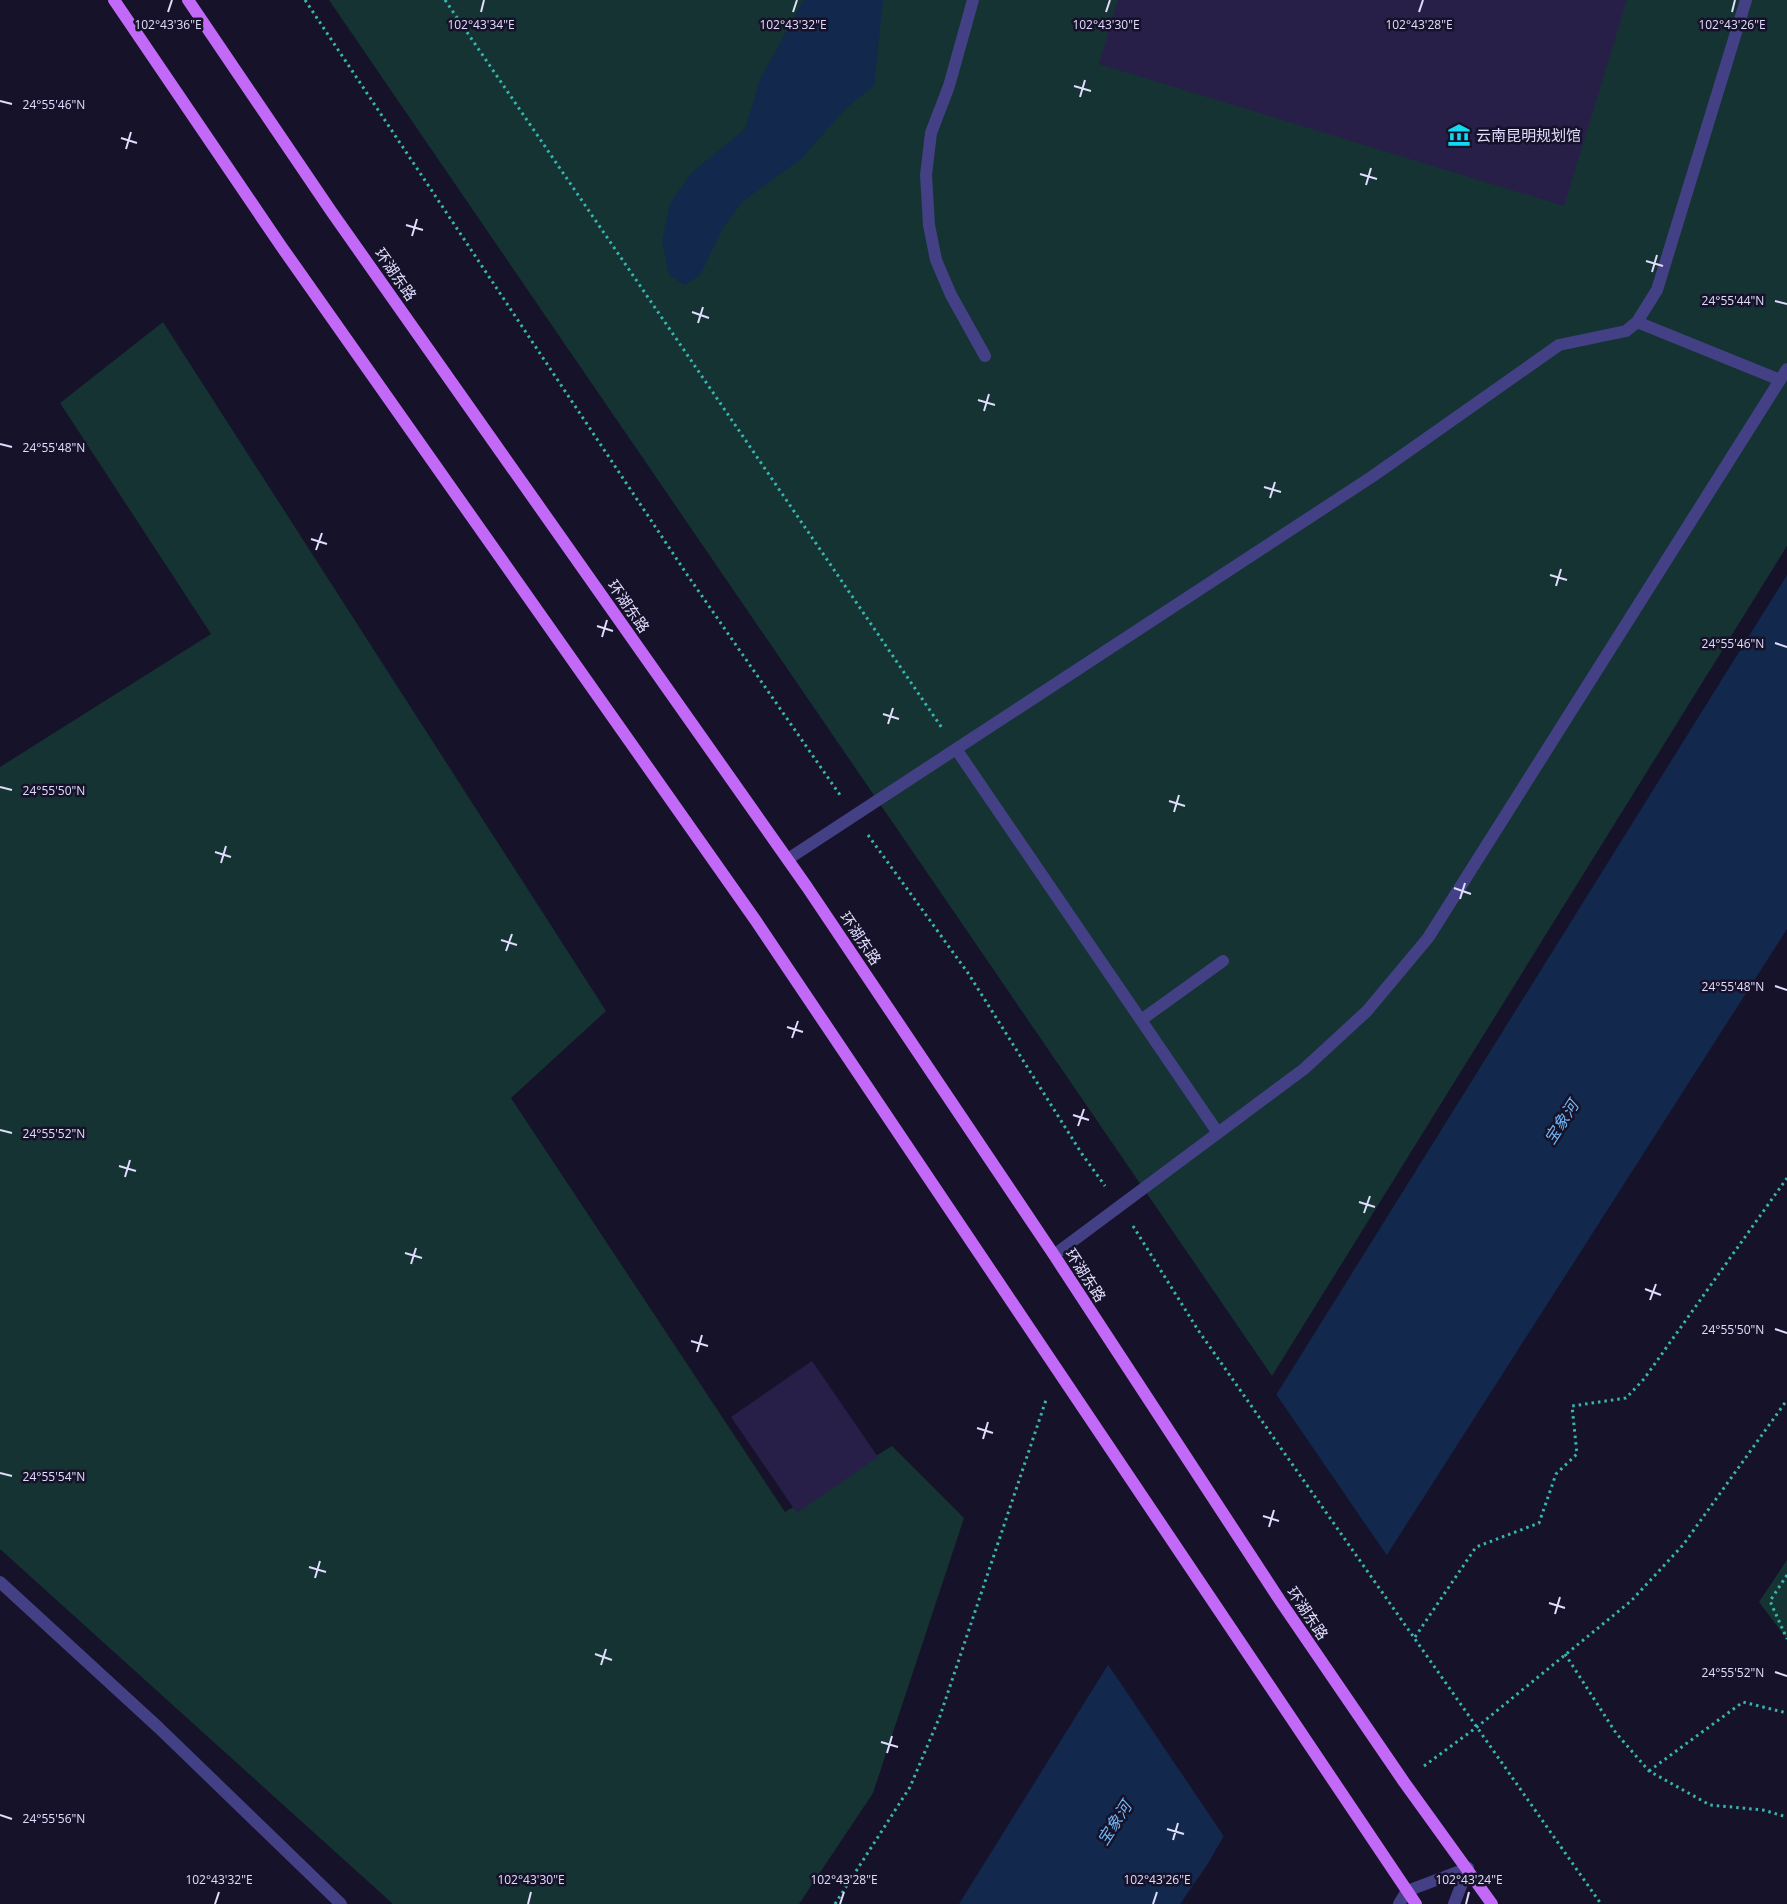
<svg xmlns="http://www.w3.org/2000/svg" width="1787" height="1904" viewBox="0 0 1787 1904" font-family="'Open Sans','Noto Sans SC',sans-serif">
<style>
.green{fill:#153332}
.water{fill:#12284d}
.pier{fill:#161229}
.building{fill:#281f49}
.lines{fill:none;stroke-linecap:round;stroke-linejoin:round}
.path{stroke:#37b6af;stroke-width:3;stroke-dasharray:2.5 4;stroke-linecap:butt}
.service{stroke:#434085;stroke-width:12}
.pedestrian{stroke:#434085;stroke-width:12}
.tertiary{stroke:#434085;stroke-width:12}
.primary{stroke:#c369f7;stroke-width:12}
.ticks{fill:none;stroke:#e0dcfd;stroke-width:2}
.labels{text-anchor:middle;dominant-baseline:central;stroke-width:5;stroke-linejoin:round;paint-order:stroke}
.poi-label{font-size:15px;fill:#e0dcfd;stroke:#161229;text-anchor:start}
.street-label{font-size:15px;fill:#e0dcfd;stroke:#161229}
.water-label{font-size:16px;font-style:italic;fill:#70b8f7;stroke:#161229}
.ticks-label{font-size:12px;text-anchor:middle;fill:#e0dcfd;stroke:#161229;stroke-width:5;stroke-linejoin:round;paint-order:stroke}
</style>
<rect width="100%" height="100%" fill="#161229"/>
<!-- green -->
<g class="green">
<path d="M 329,0 L 1787,0 L 1787,546 L 1272,1376 Z"/>
<path d="M 163,322 L 606,1011 L 511,1098 L 785,1512 L 892,1446 L 964,1518 L 873,1793 L 799,1904 L 393,1904 L 0,1549 L 0,767 L 211,634 L 60,403 Z"/>
<path d="M 1787,1560 L 1787,1639 L 1759,1602 Z"/>
</g>
<!-- water -->
<g class="water">
<path d="M 804,0 L 883,0 L 874,86 L 847,107 L 801,159 L 743,201 L 723,228 L 700,275 L 685,285 L 669,275 L 662,240 L 670,204 L 690,174 L 745,129 L 761,77 Z"/>
<path d="M 1787,575 L 1787,929 L 1390,1550 L 1207,1865 L 1180,1904 L 959,1904 Z"/>
</g>
<!-- pier -->
<path class="pier" d="M 1276,1394 L 1388,1557 L 1225,1838 L 1107,1663 Z"/>
<!-- building -->
<g class="building">
<path d="M 1118,0 L 1627,0 L 1564,206 L 1099,64 Z"/>
<path d="M 812,1361 L 878,1457 L 797,1513 L 731,1417 Z"/>
</g>
<g class="lines">
<!-- path -->
<g class="path">
<path d="M 305,0 L 686,573 L 840,795"/>
<path d="M 445,0 L 942,728"/>
<path d="M 868,835 L 968,973 L 1082,1154 L 1105,1186"/>
<path d="M 1133,1226 L 1198,1330 L 1601,1904"/>
<path d="M 1787,1575 L 1770,1601 L 1787,1639"/>
<path d="M 1415,1637 L 1476,1547 L 1539,1523 L 1556,1474 L 1577,1454 L 1572,1406 L 1626,1398 L 1644,1379 L 1787,1178"/>
<path d="M 1565,1654 L 1616,1733 L 1649,1771 L 1710,1805 L 1763,1810 L 1787,1817"/>
<path d="M 1424,1766 L 1477,1727 L 1631,1601 L 1683,1545 L 1787,1400"/>
<path d="M 1649,1771 L 1743,1702 L 1787,1713"/>
<path d="M 835,1904 L 910,1787 L 940,1716 L 1047,1397"/>
</g>
<!-- service -->
<g class="service">
<path d="M 1637,322 L 1780,380"/>
<path d="M 956,749 L 1218,1133"/>
<path d="M 788,859 L 1373,476 L 1559,345 L 1626,331 L 1637,322 L 1657,290 L 1746,0"/>
<path d="M 1141,1020 L 1223,961"/>
<path d="M 1054,1255 L 1304,1069 L 1367,1011 L 1428,938 L 1787,369"/>
<path d="M 0,1582 L 159,1728 L 341,1904"/>
</g>
<!-- pedestrian -->
<path class="pedestrian" d="M 973,0 L 949,86 L 931,133 L 926,175 L 929,225 L 936,260 L 951,295 L 985,356"/>
<!-- tertiary -->
<g class="tertiary">
<path d="M 1399,1904 L 1407,1891 L 1468,1868"/>
<path d="M 1454,1904 L 1468,1868"/>
</g>
<!-- primary -->
<g class="primary">
<path d="M 114,0 L 281,246 L 756,921 L 1416,1904"/>
<path d="M 188,0 L 331,211 L 807,887 L 1054,1255 L 1281,1602 L 1404,1782 L 1492,1904"/>
</g>
</g>
<!-- ticks -->
<path class="ticks" d="M 168,12 L 172,0M 481,12 L 484,0M 793,12 L 797,0M 1106,12 L 1110,0M 1419,12 L 1423,0M 1732,12 L 1735,0M 1074,86 L 1091,91M 1080,97 L 1085,80M 0,101 L 12,104M 121,138 L 137,143M 126,149 L 131,132M 1360,174 L 1377,179M 1366,185 L 1371,168M 406,225 L 423,230M 412,236 L 417,219M 1646,261 L 1663,266M 1652,272 L 1657,255M 1775,301 L 1787,304M 692,312 L 709,318M 698,323 L 703,307M 978,400 L 995,405M 984,411 L 989,394M 0,444 L 12,447M 1264,487 L 1281,492M 1270,498 L 1275,482M 311,539 L 327,544M 316,550 L 322,533M 1550,575 L 1567,580M 1556,586 L 1561,569M 597,626 L 613,631M 602,637 L 607,620M 1775,643 L 1787,647M 883,714 L 899,719M 888,724 L 893,708M 0,787 L 12,790M 1169,801 L 1185,806M 1174,812 L 1179,795M 215,852 L 231,857M 221,863 L 226,846M 1454,888 L 1471,894M 1460,899 L 1465,883M 501,940 L 517,945M 506,951 L 512,934M 1775,986 L 1787,990M 787,1027 L 803,1032M 792,1038 L 798,1021M 1073,1115 L 1089,1120M 1078,1126 L 1084,1109M 0,1130 L 12,1133M 119,1166 L 136,1171M 125,1177 L 130,1160M 1359,1202 L 1375,1207M 1364,1213 L 1370,1196M 405,1253 L 422,1258M 411,1264 L 416,1248M 1645,1289 L 1661,1295M 1650,1300 L 1656,1284M 1775,1329 L 1787,1333M 691,1341 L 708,1346M 697,1352 L 702,1335M 977,1428 L 993,1433M 983,1439 L 988,1422M 0,1473 L 12,1476M 1263,1516 L 1279,1521M 1269,1527 L 1274,1510M 309,1567 L 326,1572M 315,1578 L 320,1561M 1549,1603 L 1565,1608M 1555,1614 L 1560,1597M 595,1654 L 612,1660M 601,1665 L 606,1649M 1775,1672 L 1787,1676M 881,1742 L 898,1747M 887,1753 L 892,1736M 0,1815 L 12,1819M 1167,1829 L 1184,1834M 1173,1840 L 1178,1823M 215,1904 L 219,1892M 528,1904 L 531,1892M 840,1904 L 844,1892M 1153,1904 L 1157,1892M 1466,1904 L 1469,1892"/>
<!-- icons -->
<defs>
<symbol id="museum-bare" viewBox="-9 -9 18 18"><path d="M0-6L6-3V-2H-6V-3ZM-5-1h2V3h-2ZM-1-1h2V3h-2ZM3-1h2V3H3ZM-6 4H6V6H-6Z" fill="#13daf2" stroke="#161229" stroke-width="2.5" paint-order="stroke"/></symbol>
</defs>
<g fill-rule="evenodd">
<use href="#museum-bare" x="1443" y="119" width="32" height="32"/>
</g>
<g class="labels">
<!-- poi labels -->
<g class="poi-label">
<text x="1476" y="135">云南昆明规划馆</text>
</g>
<!-- street labels -->
<g class="street-label">
<text transform="translate(396 274) rotate(55)">环湖东路</text>
<text transform="translate(629 606) rotate(55)">环湖东路</text>
<text transform="translate(861 938) rotate(56)">环湖东路</text>
<text transform="translate(1086 1275) rotate(57)">环湖东路</text>
<text transform="translate(1308 1613) rotate(56)">环湖东路</text>
</g>
<!-- water labels -->
<g class="water-label">
<text transform="translate(1561 1122) rotate(-57)">宝象河</text>
<text transform="translate(1114 1823) rotate(-57)">宝象河</text>
</g>
</g>
<g class="ticks-label">
<text x="168" y="29">102°43'36"E</text>
<text x="481" y="29">102°43'34"E</text>
<text x="793" y="29">102°43'32"E</text>
<text x="1106" y="29">102°43'30"E</text>
<text x="1419" y="29">102°43'28"E</text>
<text x="1732" y="29">102°43'26"E</text>
<text x="54" y="109">24°55'46"N</text>
<text x="1733" y="305">24°55'44"N</text>
<text x="54" y="452">24°55'48"N</text>
<text x="1733" y="648">24°55'46"N</text>
<text x="54" y="795">24°55'50"N</text>
<text x="1733" y="991">24°55'48"N</text>
<text x="54" y="1138">24°55'52"N</text>
<text x="1733" y="1334">24°55'50"N</text>
<text x="54" y="1481">24°55'54"N</text>
<text x="1733" y="1677">24°55'52"N</text>
<text x="54" y="1823">24°55'56"N</text>
<text x="219" y="1884">102°43'32"E</text>
<text x="531" y="1884">102°43'30"E</text>
<text x="844" y="1884">102°43'28"E</text>
<text x="1157" y="1884">102°43'26"E</text>
<text x="1469" y="1884">102°43'24"E</text>
</g>
</svg>
